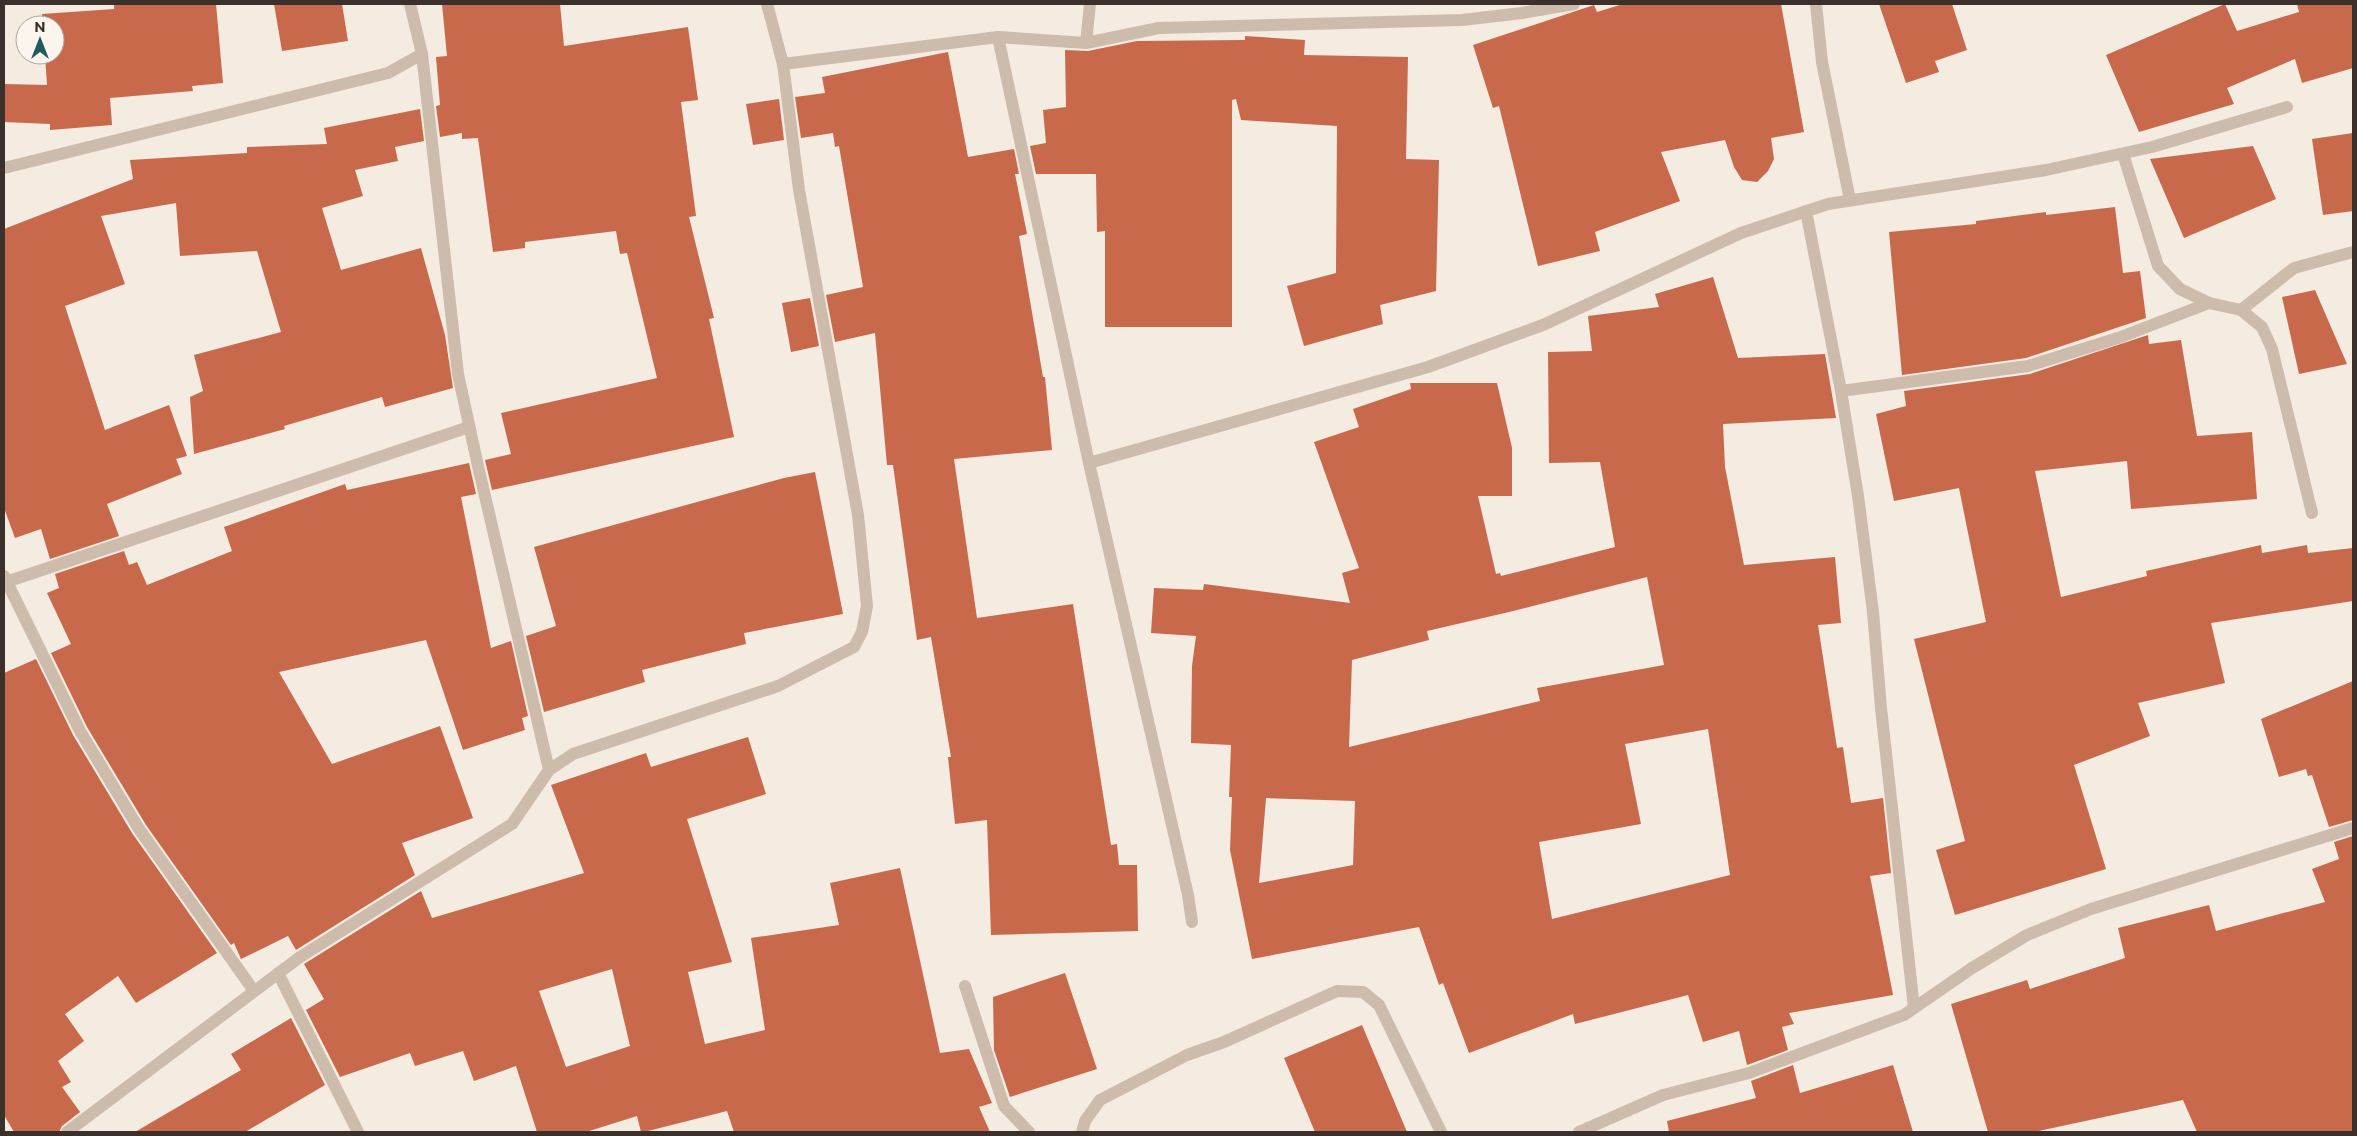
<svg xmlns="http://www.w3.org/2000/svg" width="2357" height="1136" viewBox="0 0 2357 1136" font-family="Montserrat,sans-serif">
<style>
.building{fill:#c8694b;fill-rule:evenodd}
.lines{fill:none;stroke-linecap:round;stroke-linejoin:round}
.minor{stroke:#cdbbac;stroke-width:12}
</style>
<rect width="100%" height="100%" fill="#f4ebe1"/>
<!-- building -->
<g class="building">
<path d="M 114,4 L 216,4 L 223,83 L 192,86 L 193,91 L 110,98 L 112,125 L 50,130 L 50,124 L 4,122 L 4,84 L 47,85 L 45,55 L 55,55 L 55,25 L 43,25 L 42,14 L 114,9 Z"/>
<path d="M 274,4 L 342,4 L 348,41 L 282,51 Z"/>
<path d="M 442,4 L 560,4 L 564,46 L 688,27 L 698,100 L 681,102 L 696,216 L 689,217 L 714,318 L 709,319 L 734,437 L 492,490 L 485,460 L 511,454 L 501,413 L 657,378 L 627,253 L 620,254 L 616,231 L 525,242 L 525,248 L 493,252 L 478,138 L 462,139 L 462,133 L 440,137 L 436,106 L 440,105 L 436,57 L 447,56 Z"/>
<path d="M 1623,4 L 1781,4 L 1804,132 L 1771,138 L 1774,159 L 1768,171 L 1757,182 L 1742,180 L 1734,167 L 1725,140 L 1661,152 L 1680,201 L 1595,232 L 1600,251 L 1538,266 L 1499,106 L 1493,108 L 1473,45 L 1594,5 L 1597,12 Z"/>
<path d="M 1879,4 L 1952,4 L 1967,50 L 1935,61 L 1939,72 L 1906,83 Z"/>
<path d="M 2225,4 L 2237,31 L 2299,12 L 2297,4 L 2353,4 L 2353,68 L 2302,83 L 2295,59 L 2227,88 L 2234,104 L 2139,132 L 2106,55 Z"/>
<path d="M 1245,36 L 1305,40 L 1304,55 L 1408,57 L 1406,159 L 1439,160 L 1436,291 L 1380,305 L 1383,324 L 1304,346 L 1287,286 L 1336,273 L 1337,126 L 1241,120 L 1236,99 L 1232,100 L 1232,327 L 1105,327 L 1105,231 L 1097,232 L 1096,174 L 1036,174 L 1030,146 L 1046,143 L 1043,110 L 1066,107 L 1065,50 L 1088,51 L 1137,41 L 1245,40 Z"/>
<path d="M 948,52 L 968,157 L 1014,149 L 1019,174 L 1015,174 L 1027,234 L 1019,236 L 1043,377 L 1045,377 L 1052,450 L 954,459 L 977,618 L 1073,604 L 1111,845 L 1117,844 L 1119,865 L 1137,865 L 1138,931 L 991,935 L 987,820 L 955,824 L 948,757 L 951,757 L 931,637 L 917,640 L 893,465 L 887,465 L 875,333 L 835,342 L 826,295 L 863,287 L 839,146 L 835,147 L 833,133 L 801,138 L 795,97 L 825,93 L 822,77 Z"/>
<path d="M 779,99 L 784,140 L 753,145 L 746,104 Z"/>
<path d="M 420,109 L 424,141 L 395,147 L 398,161 L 355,170 L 363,196 L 322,208 L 341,270 L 421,248 L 445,335 L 453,388 L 385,407 L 382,397 L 284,426 L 285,429 L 194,454 L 190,397 L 203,391 L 194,355 L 281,332 L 257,251 L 180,256 L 176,203 L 101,216 L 125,284 L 65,306 L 105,430 L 169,405 L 187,456 L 176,459 L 182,474 L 107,504 L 119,536 L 50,559 L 41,529 L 15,538 L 4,508 L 4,229 L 133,179 L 130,160 L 247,153 L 247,147 L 327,144 L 324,128 Z"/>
<path d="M 2353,133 L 2353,211 L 2323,215 L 2312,139 Z"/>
<path d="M 2253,146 L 2276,199 L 2184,238 L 2150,159 Z"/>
<path d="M 2115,207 L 2123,273 L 2140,271 L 2146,318 L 2026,358 L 1902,375 L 1889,232 L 1976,224 L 1976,221 L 2046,212 L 2046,215 Z"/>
<path d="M 1713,277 L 1738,358 L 1825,354 L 1836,418 L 1723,424 L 1725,467 L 1744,565 L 1835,557 L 1841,623 L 1818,625 L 1837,748 L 1843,747 L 1851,803 L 1883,798 L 1891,873 L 1870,876 L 1893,995 L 1789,1013 L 1794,1024 L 1782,1027 L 1788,1050 L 1747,1065 L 1739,1031 L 1703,1042 L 1688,995 L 1575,1024 L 1573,1014 L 1469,1053 L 1443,983 L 1439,985 L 1419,927 L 1252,959 L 1230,850 L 1232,797 L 1229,797 L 1231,745 L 1191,743 L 1192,666 L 1196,636 L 1151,633 L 1154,588 L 1203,590 L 1204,584 L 1350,603 L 1342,573 L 1359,568 L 1314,442 L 1359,427 L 1353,409 L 1411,389 L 1410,383 L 1497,383 L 1512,448 L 1512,496 L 1478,496 L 1496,574 L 1500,573 L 1501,576 L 1615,547 L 1600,462 L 1549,463 L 1548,352 L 1592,351 L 1588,316 L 1659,307 L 1655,294 ZM 1647,577 L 1664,665 L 1537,688 L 1540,701 L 1349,747 L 1352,660 L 1429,640 L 1427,631 L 1509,612 ZM 1708,729 L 1730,875 L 1552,919 L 1539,842 L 1641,824 L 1625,744 ZM 1266,798 L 1355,801 L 1353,865 L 1259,883 Z"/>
<path d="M 2315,290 L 2347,364 L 2299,374 L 2282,297 Z"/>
<path d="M 810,298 L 819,346 L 791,352 L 782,303 Z"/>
<path d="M 2148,335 L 2149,344 L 2181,340 L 2197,436 L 2252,432 L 2257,499 L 2131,509 L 2127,461 L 2035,471 L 2061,597 L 2147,576 L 2146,571 L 2261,545 L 2262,553 L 2307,545 L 2308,553 L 2353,548 L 2353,601 L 2211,623 L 2225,683 L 2138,703 L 2150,736 L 2074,765 L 2106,869 L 1955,915 L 1936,850 L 1965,841 L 1914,639 L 1986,622 L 1959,488 L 1894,501 L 1876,414 L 1906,406 L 1904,391 L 2030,374 Z"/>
<path d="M 469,463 L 476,494 L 461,497 L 491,648 L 511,641 L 528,716 L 522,718 L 525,730 L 463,750 L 426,640 L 279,672 L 332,764 L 440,726 L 473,818 L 402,843 L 415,875 L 296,950 L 288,936 L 241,959 L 234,943 L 231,945 L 146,825 L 87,727 L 51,653 L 71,644 L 47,593 L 59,588 L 55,574 L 124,551 L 129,565 L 137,562 L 147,585 L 232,551 L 224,527 L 345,484 L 347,490 Z"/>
<path d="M 815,472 L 843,614 L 744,633 L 746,644 L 642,670 L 645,682 L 544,712 L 526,636 L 556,626 L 534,547 L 784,478 Z"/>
<path d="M 36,659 L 73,735 L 132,833 L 217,953 L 136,1003 L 118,976 L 65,1014 L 84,1041 L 58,1061 L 71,1082 L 62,1087 L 80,1112 L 62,1126 L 59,1132 L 14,1132 L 4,1115 L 4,673 Z"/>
<path d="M 2353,681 L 2353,820 L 2329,827 L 2312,775 L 2308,776 L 2306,769 L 2279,777 L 2261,719 Z"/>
<path d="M 748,737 L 766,794 L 687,819 L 732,962 L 688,972 L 705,1044 L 765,1030 L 751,938 L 839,925 L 830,883 L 900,868 L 940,1053 L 969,1049 L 992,1103 L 979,1107 L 990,1132 L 734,1132 L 727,1111 L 644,1132 L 641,1132 L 637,1116 L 586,1132 L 537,1132 L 516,1066 L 474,1081 L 463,1051 L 415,1066 L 410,1053 L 340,1077 L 306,1010 L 324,999 L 304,964 L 421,891 L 432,918 L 584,873 L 551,785 L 646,753 L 651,767 ZM 612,969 L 630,1046 L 566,1067 L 539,991 Z"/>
<path d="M 2353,836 L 2353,1132 L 2197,1132 L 2183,1100 L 2034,1132 L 1988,1132 L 1951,1004 L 2027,980 L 2030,989 L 2125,958 L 2118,928 L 2209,905 L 2216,931 L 2325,902 L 2312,869 L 2339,859 L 2334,842 Z"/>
<path d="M 1065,973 L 1097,1069 L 1010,1097 L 994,1050 L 993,997 Z"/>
<path d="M 291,1018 L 325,1085 L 245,1132 L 135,1132 L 241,1070 L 231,1054 Z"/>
<path d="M 1362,1025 L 1407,1132 L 1315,1132 L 1284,1058 Z"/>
<path d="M 1793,1065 L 1800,1093 L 1893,1065 L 1913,1132 L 1669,1132 L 1667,1121 L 1756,1098 L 1751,1081 Z"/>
</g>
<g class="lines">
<!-- minor -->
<g class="minor">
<path d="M 1816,4 L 1822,62 L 1850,200"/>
<path d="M 998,37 L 1089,463 L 1188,895 L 1192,922"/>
<path d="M 1086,43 L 1090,4"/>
<path d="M 422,54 L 458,374 L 478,466 L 549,770"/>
<path d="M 783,64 L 998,37 L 1086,43 L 1159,28 L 1462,20 L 1522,13 L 1574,4"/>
<path d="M 2123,154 L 2158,266 L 2180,289 L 2209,303 L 2241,310 L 2262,327 L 2272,349 L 2312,513"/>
<path d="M 4,168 L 388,73 L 422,54 L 410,4"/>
<path d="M 1806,211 L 1841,391 L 1858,496 L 1873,612 L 1881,708 L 1914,1008"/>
<path d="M 2241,310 L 2294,268 L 2353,252"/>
<path d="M 1841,391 L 2028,366 L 2118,338 L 2209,303"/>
<path d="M 1089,463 L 1428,367 L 1543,325 L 1741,233 L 1828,204 L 2046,170 L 2152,147 L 2287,107"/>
<path d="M 4,576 L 80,731 L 139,829 L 254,991"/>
<path d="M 6,582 L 469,427"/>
<path d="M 278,973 L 358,1132"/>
<path d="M 965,986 L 1004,1106 L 1029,1132"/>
<path d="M 67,1132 L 300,957 L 512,824 L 549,770 L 573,754 L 778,686 L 854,647 L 862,632 L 867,606 L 858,515 L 799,190 L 783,64 L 767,4"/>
<path d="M 1082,1132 L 1085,1121 L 1100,1100 L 1187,1055 L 1224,1042 L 1337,991 L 1363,992 L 1379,1005 L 1441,1132"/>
<path d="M 1579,1132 L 1663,1095 L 1749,1073 L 1904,1015 L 1972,968 L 2027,935 L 2091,909 L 2353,828"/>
</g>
</g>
<!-- border -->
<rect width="2357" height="1136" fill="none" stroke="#3b302b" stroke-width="10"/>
<!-- north arrow -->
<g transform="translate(40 40)"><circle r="24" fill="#fbf5ee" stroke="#aea6a0"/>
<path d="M0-4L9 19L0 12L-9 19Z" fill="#1f5a5e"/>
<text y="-8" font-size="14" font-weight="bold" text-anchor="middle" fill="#3b302b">N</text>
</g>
</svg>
